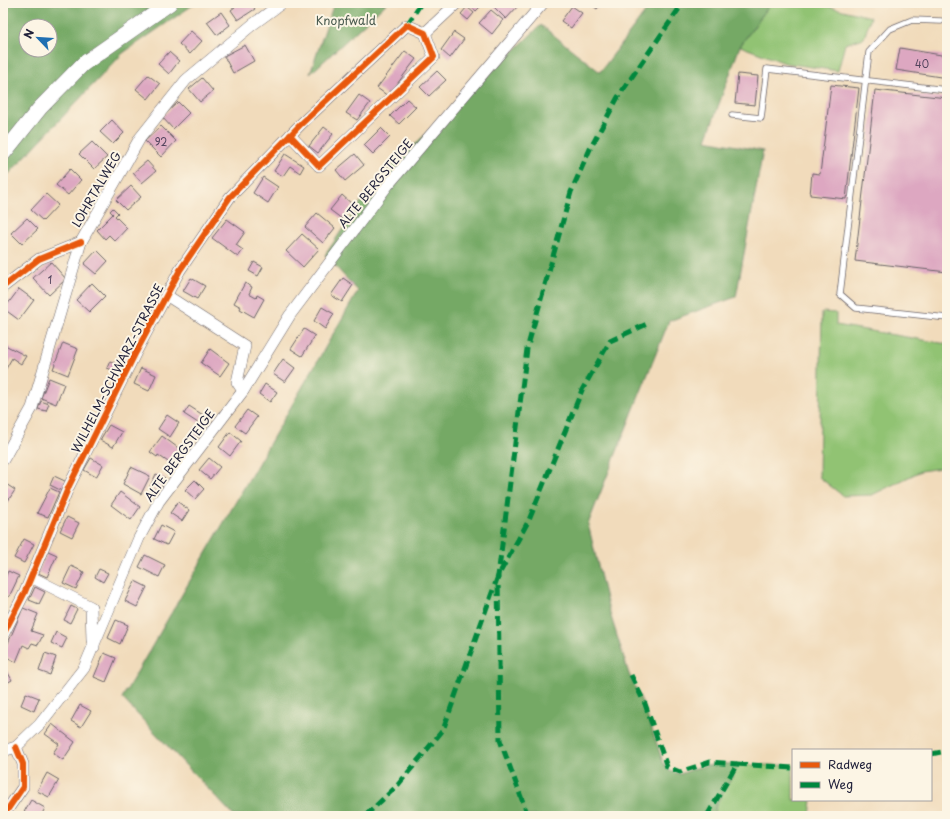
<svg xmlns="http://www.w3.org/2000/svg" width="950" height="819" viewBox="0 0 950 819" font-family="'Playpen Sans',sans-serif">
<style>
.green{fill:#91c373;stroke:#5a7257}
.forest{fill:#74a965;stroke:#4b6650;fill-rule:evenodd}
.building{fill:#dda7c1}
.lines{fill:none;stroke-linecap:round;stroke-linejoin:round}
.lane-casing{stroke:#6a6368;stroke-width:7}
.street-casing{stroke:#6a6368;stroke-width:12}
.secondary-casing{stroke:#6a6368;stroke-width:16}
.lane{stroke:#fff;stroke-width:5.5}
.street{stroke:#fff;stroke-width:11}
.secondary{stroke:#fff;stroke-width:15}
.quiet{stroke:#00873e;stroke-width:5;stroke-dasharray:10 5;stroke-linecap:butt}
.cycleway-casing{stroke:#fcf5e5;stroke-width:8}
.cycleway{stroke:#e8590c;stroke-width:6}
.labels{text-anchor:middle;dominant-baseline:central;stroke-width:4;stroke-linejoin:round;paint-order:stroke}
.number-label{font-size:10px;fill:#51435c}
.park-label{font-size:12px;fill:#495a4f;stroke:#fcf5e5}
.street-label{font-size:12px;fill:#22223b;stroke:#fcf5e5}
</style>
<rect width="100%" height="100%" fill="#fcf5e5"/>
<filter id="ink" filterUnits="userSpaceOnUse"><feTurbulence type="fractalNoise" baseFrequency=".025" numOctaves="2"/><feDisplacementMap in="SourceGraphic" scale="8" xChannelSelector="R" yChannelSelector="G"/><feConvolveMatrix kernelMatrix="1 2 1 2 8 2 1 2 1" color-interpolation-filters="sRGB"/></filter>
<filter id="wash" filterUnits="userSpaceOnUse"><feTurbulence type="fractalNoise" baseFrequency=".012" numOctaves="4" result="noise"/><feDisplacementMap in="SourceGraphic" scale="16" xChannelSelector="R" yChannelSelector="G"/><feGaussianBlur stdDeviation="0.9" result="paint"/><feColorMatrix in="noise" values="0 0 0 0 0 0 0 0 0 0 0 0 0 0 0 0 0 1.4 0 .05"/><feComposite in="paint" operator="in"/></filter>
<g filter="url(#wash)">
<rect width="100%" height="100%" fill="#f1dbbb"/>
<!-- green -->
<g class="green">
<path d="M 771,3 L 828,3 L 827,6 L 871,17 L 864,38 L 845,44 L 838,71 L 785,63 L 740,46 Z"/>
<path d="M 822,312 L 836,313 L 836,325 L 947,344 L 947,467 L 921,471 L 872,495 L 843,496 L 819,477 Z"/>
<path d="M 739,765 L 793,765 L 793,800 L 812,800 L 810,816 L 716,816 L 715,806 Z"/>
</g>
<!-- forest -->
<g class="forest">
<path d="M 3,3 L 196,3 L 123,53 L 3,180 ZM 26,26 L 50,26 L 50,50 L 26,50 Z"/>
<path d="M 334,3 L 387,3 L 310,74 Z"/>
<path d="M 652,3 L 771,3 L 740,46 L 706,140 L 763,151 L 736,297 L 669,321 L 588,524 L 608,607 L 629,674 L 644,706 L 663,762 L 669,771 L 680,774 L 696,768 L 722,763 L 739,765 L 715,806 L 716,816 L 234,816 L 122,698 L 358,291 L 325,255 L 373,184 L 541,25 L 600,72 Z"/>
</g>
<g id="blocks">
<!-- building -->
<g class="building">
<path d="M 240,3 L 251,3 L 255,9 L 238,20 L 231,10 Z"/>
<path d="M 471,3 L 480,3 L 482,5 L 476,11 L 469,5 Z"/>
<path d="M 496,3 L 516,3 L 518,6 L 506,19 L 493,6 Z"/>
<path d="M 589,3 L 602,3 L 597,9 Z"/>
<path d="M 572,6 L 582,13 L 571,28 L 561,21 Z"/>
<path d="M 467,7 L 474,13 L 468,20 L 461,14 Z"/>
<path d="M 491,10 L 503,20 L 492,34 L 479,23 Z"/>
<path d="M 221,12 L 230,25 L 217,35 L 207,22 Z"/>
<path d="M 191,31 L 202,41 L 190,54 L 179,44 Z"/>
<path d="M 454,32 L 464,39 L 450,58 L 441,50 Z"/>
<path d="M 245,45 L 254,61 L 233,73 L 224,56 Z"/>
<path d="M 900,48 L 947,56 L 947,78 L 896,70 Z"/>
<path d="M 405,51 L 416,59 L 388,96 L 377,88 Z"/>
<path d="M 169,52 L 179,61 L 169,74 L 158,64 Z"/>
<path d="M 437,71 L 446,80 L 429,96 L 420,87 Z"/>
<path d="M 738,74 L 758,76 L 755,105 L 735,103 Z"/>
<path d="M 148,75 L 160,84 L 148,99 L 136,89 Z"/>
<path d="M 202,78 L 213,91 L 200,102 L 189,89 Z"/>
<path d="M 831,85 L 859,88 L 846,199 L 810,195 L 812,173 L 820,174 Z"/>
<path d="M 875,90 L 947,98 L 947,272 L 855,261 Z"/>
<path d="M 359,95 L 370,103 L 357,120 L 346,113 Z"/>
<path d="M 407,99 L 416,107 L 399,124 L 390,116 Z"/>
<path d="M 178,102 L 189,113 L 173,129 L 162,117 Z"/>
<path d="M 112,120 L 124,133 L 113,144 L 100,132 Z"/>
<path d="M 161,126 L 176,141 L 161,157 L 145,141 Z"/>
<path d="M 324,127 L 333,134 L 318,153 L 309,146 Z"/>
<path d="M 381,128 L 390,137 L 373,154 L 364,145 Z"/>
<path d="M 92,142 L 107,157 L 94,169 L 79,154 Z"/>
<path d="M 285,154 L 304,166 L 300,173 L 290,166 L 283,176 L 274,171 Z"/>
<path d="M 355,154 L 364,165 L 345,181 L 336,170 Z"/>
<path d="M 147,161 L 156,171 L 142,183 L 133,173 Z"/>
<path d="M 70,169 L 81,180 L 68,195 L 56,185 Z"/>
<path d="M 263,177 L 278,187 L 268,203 L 253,193 Z"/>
<path d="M 131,186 L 141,197 L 126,210 L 116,200 Z"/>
<path d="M 46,194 L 58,205 L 43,221 L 31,210 Z"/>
<path d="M 342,195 L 353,205 L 342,219 L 330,210 Z"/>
<path d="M 113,208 L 118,213 L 115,216 L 127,228 L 115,241 L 109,235 L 105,239 L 97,230 L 113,214 L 110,211 Z"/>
<path d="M 317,213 L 335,228 L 323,243 L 305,227 Z"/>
<path d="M 27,218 L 38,229 L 22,244 L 11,233 Z"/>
<path d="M 227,219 L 245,232 L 236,245 L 243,250 L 238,257 L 212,238 Z"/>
<path d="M 302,234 L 319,249 L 303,267 L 286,251 Z"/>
<path d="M 97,250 L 108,261 L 96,274 L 84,264 Z"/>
<path d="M 51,262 L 66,279 L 49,295 L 33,278 Z"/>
<path d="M 254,262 L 263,267 L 258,276 L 249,271 Z"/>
<path d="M 191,278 L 205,286 L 197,299 L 183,291 Z"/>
<path d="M 343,278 L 353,285 L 342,302 L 331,295 Z"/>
<path d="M 92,283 L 105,296 L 89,312 L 76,300 Z"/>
<path d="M 245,283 L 252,287 L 249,294 L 256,298 L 257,295 L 264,299 L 254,317 L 240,309 L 241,307 L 234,303 Z"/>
<path d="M 19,289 L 34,300 L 19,320 L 4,309 Z"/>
<path d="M 322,307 L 334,314 L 325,329 L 314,321 Z"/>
<path d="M 304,329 L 315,336 L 302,356 L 291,349 Z"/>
<path d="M 63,343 L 78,349 L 68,375 L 53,369 Z"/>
<path d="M 5,345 L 26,356 L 21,364 L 12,358 L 3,374 L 3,348 Z"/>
<path d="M 210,349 L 229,363 L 220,376 L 201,363 Z"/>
<path d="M 283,359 L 295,368 L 285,382 L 273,374 Z"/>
<path d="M 110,361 L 117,364 L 115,371 L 107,368 Z"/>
<path d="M 141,368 L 156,375 L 149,391 L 134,384 Z"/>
<path d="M 49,378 L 64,384 L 56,404 L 41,398 Z"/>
<path d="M 265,384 L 277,392 L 270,402 L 259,394 Z"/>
<path d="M 41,401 L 49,404 L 46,411 L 38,409 Z"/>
<path d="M 189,406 L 203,415 L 198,423 L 184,414 Z"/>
<path d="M 247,410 L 257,417 L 245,433 L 235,426 Z"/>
<path d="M 167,415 L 179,423 L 170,437 L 158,429 Z"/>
<path d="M 109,425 L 122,432 L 113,447 L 100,440 Z"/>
<path d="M 195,427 L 201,432 L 197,438 L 190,434 Z"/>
<path d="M 230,432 L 241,441 L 230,456 L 219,447 Z"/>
<path d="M 162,436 L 181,450 L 171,464 L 158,455 L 157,457 L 150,452 Z"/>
<path d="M 91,458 L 103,465 L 96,477 L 84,470 Z"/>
<path d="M 209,458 L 220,467 L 210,479 L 199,470 Z"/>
<path d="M 131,467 L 150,476 L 141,494 L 123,484 Z"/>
<path d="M 156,474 L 165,478 L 159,492 L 150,487 Z"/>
<path d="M 54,476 L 67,482 L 62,491 L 50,485 Z"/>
<path d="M 195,480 L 204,489 L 195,499 L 185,490 Z"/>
<path d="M 3,482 L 15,490 L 6,504 L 3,501 Z"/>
<path d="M 50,488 L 59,492 L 48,517 L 37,513 Z"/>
<path d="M 120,492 L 140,507 L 131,520 L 111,505 Z"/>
<path d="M 178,502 L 189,510 L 182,521 L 170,513 Z"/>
<path d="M 67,517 L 79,523 L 72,537 L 60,531 Z"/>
<path d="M 161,525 L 174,532 L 167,545 L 154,539 Z"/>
<path d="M 24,539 L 34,544 L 24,563 L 14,558 Z"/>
<path d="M 48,551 L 57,555 L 47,577 L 38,573 Z"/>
<path d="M 145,555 L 165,565 L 159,577 L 139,567 Z"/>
<path d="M 71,566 L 84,572 L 76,589 L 63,583 Z"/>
<path d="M 99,569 L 108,573 L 103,582 L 95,577 Z"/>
<path d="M 8,571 L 19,576 L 9,597 L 3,594 L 3,583 Z"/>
<path d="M 135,581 L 147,587 L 137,607 L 125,601 Z"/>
<path d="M 35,587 L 45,592 L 39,604 L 29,600 Z"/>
<path d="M 71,606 L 77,609 L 70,623 L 64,620 Z"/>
<path d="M 23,608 L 38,614 L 31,631 L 43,635 L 38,645 L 32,643 L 29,648 L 23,645 L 16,662 L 3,655 Z"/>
<path d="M 116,620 L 128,625 L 120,644 L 108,638 Z"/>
<path d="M 56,632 L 67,638 L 62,648 L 51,643 Z"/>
<path d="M 45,653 L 56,657 L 50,675 L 39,671 Z"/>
<path d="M 104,653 L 116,658 L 106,682 L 94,677 Z"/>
<path d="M 3,664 L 12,680 L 3,685 Z"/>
<path d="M 26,693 L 39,698 L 34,711 L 21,705 Z"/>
<path d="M 80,705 L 91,711 L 81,727 L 71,721 Z"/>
<path d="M 52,724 L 75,742 L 63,760 L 53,753 L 59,744 L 45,734 Z"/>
<path d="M 47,773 L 59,780 L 49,797 L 37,791 Z"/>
<path d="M 31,800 L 45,808 L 41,816 L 31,816 L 24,812 Z"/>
</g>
</g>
</g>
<g filter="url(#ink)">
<use href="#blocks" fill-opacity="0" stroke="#6a6368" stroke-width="1"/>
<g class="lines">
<defs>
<g id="lane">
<path d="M 941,21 L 912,20 L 890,29 L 869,52 L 840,294 L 856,308 L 947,318"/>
<path d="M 732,115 L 761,118 L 767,69 L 947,90"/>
</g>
<g id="street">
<path d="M 425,33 L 457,3"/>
<path d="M 3,287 L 39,259 L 81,242"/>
<path d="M 166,295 L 245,346 L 237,382 L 243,391"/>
<path d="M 3,460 L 32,408 L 81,242 L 140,138 L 186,80 L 252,25 L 282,3"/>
<path d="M 31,577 L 91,607 L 92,640 L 94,647"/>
<path d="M 3,635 L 24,594 L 69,486 L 136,352 L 180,270 L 230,197 L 301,124 L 407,25 L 425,33 L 434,57 L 319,166 L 290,135"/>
<path d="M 3,751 L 16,747 L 40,724 L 84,668 L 139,538 L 159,501 L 243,391 L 290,315 L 388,185 L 543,3"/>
<path d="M 3,816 L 23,787 L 23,764 L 16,747"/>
</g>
<path id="secondary" d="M 3,154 L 40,108 L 83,64 L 170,3"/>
</defs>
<!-- lane casing -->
<use href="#lane" class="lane-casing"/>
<!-- street casing -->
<use href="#street" class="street-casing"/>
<!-- secondary casing -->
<use href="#secondary" class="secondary-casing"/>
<!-- lane -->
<use href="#lane" class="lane"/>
<!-- street -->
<use href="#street" class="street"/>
<!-- secondary -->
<use href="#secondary" class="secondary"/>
<!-- quiet -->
<g class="quiet">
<path d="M 407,25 L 421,3"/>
<path d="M 631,675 L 645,704 L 667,767 L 680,772 L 710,762 L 737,764"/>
<path d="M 931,754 L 947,751"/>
<path d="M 365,816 L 397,786 L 443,730 L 498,576 L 529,520 L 582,390 L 610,341 L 647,324"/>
<path d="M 528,816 L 500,740 L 498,576 L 527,349 L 571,192 L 590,149 L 618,97 L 683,3"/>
<path d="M 707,816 L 737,764 L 793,768"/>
</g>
<defs>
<g id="cycleway">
<path d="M 3,287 L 39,259 L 81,242"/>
<path d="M 3,635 L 24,594 L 69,486 L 136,352 L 180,270 L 230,197 L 301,124 L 407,25 L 425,33 L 434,57 L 319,166 L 290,135"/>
<path d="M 3,816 L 23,787 L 23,764 L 16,747"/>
</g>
</defs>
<!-- cycleway casing -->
<use href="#cycleway" class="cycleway-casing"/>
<!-- cycleway -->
<use href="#cycleway" class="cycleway"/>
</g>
</g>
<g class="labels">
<!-- number labels -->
<g class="number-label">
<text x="922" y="63">40</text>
<text x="161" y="141">92</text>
<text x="50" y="279">1</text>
</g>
<!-- park labels -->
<g class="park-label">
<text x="346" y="20">Knopfwald</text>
</g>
<!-- street labels -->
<g class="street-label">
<text transform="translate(375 183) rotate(-51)">ALTE BERGSTEIGE</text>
<text transform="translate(96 189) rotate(-60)">LOHRTALWEG</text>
<text transform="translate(117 368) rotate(-63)">WILHELM-SCHWARZ-STRASSE</text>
<text transform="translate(179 455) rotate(-54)">ALTE BERGSTEIGE</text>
</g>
</g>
<!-- margin -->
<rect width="950" height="819" fill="none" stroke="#fcf5e5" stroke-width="16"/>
<!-- legend -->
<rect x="792" y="749" width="140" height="52" fill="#fcf5e5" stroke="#a5a1a1"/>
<rect x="800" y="762" width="20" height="6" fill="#e8590c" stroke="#a5a1a1"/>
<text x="828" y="769" font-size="12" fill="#22223b">Radweg</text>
<rect x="800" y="782" width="20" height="6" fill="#00873e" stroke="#a5a1a1"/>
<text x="828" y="789" font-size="12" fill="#22223b">Weg</text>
<!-- north arrow -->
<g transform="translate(38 38) rotate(295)"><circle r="19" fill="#fcf5e5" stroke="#a5a1a1"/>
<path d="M0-3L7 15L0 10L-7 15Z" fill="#1f6fb2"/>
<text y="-6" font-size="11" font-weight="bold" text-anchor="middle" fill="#22223b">N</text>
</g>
</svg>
